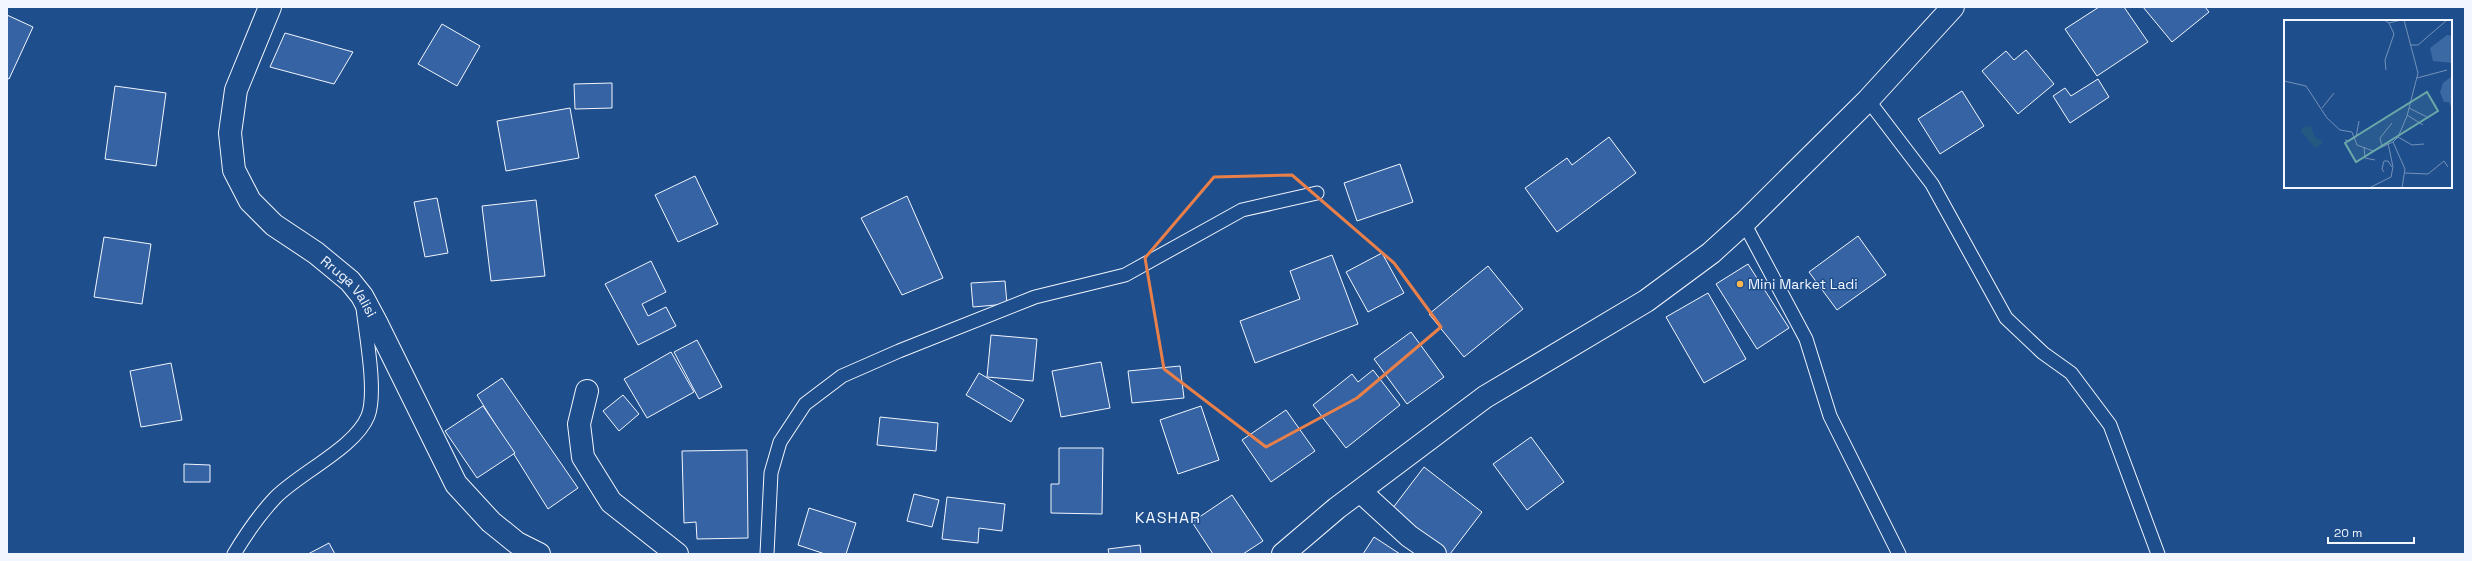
<svg xmlns="http://www.w3.org/2000/svg" width="2472" height="561" viewBox="0 0 2472 561" font-family="'Space Grotesk',sans-serif">
<style>
.building{fill:#3563a3;stroke:#f2f6ff}
.lines{fill:none;stroke-linecap:round;stroke-linejoin:round}
.service-casing{stroke:#f2f6ff;stroke-width:15}
.minor-casing{stroke:#f2f6ff;stroke-width:24}
.service{stroke:#1f4e8c;stroke-width:13}
.minor{stroke:#1f4e8c;stroke-width:22}
.marked{fill:none;stroke:#ea8049;stroke-width:3;stroke-linejoin:round}
.poi-dot{fill:#ffb74d;stroke:#1f4e8c;stroke-width:1.5}
.labels{text-anchor:middle;dominant-baseline:central;stroke-width:3;stroke-linejoin:round;paint-order:stroke}
.poi-label{font-size:14px;fill:#f2f6ff;stroke:#1f4e8c;text-anchor:start}
.street-label{font-size:14px;fill:#f2f6ff;stroke:#1f4e8c}
.quarter-label{font-size:16px;letter-spacing:1px;fill:#f2f6ff;stroke:#1f4e8c}
.inset-road{fill:none;stroke:#7391ba;stroke-width:1}
.view{fill:#6aa9a8;fill-opacity:0.15;stroke:#6aa9a8;stroke-width:2}
.inset-edge{fill:none;stroke:#f2f6ff;stroke-width:2}
</style>
<rect width="100%" height="100%" fill="#1f4e8c"/>
<!-- building -->
<g class="building">
<path d="M 2099,7 L 2124,7 L 2148,42 L 2097,76 L 2065,29 Z"/>
<path d="M 2143,7 L 2205,7 L 2209,12 L 2172,42 Z"/>
<path d="M 7,15 L 33,27 L 9,79 L 7,78 Z"/>
<path d="M 442,24 L 480,46 L 457,86 L 418,64 Z"/>
<path d="M 285,33 L 353,52 L 334,84 L 270,67 Z"/>
<path d="M 2026,50 L 2054,84 L 2018,114 L 1982,71 L 2006,51 L 2014,60 Z"/>
<path d="M 2098,79 L 2109,97 L 2070,123 L 2053,96 L 2065,88 L 2071,96 Z"/>
<path d="M 612,83 L 612,108 L 575,109 L 574,84 Z"/>
<path d="M 115,86 L 166,93 L 156,166 L 105,159 Z"/>
<path d="M 1962,91 L 1984,126 L 1940,154 L 1918,119 Z"/>
<path d="M 570,108 L 579,158 L 506,171 L 497,121 Z"/>
<path d="M 1609,137 L 1636,173 L 1557,232 L 1525,188 L 1567,158 L 1572,165 Z"/>
<path d="M 1400,164 L 1413,202 L 1357,221 L 1344,183 Z"/>
<path d="M 695,176 L 718,224 L 678,242 L 655,195 Z"/>
<path d="M 907,196 L 943,278 L 902,295 L 861,218 Z"/>
<path d="M 437,198 L 448,253 L 425,257 L 414,202 Z"/>
<path d="M 536,200 L 545,276 L 491,281 L 482,206 Z"/>
<path d="M 1858,236 L 1886,275 L 1837,310 L 1809,272 Z"/>
<path d="M 104,237 L 151,244 L 142,304 L 94,297 Z"/>
<path d="M 1382,253 L 1404,293 L 1368,312 L 1346,272 Z"/>
<path d="M 1332,255 L 1358,324 L 1255,363 L 1240,321 L 1300,299 L 1290,271 Z"/>
<path d="M 651,261 L 666,292 L 642,304 L 648,316 L 666,307 L 676,326 L 638,345 L 605,284 Z"/>
<path d="M 1748,264 L 1789,328 L 1757,349 L 1716,284 Z"/>
<path d="M 1488,266 L 1523,309 L 1464,357 L 1429,314 Z"/>
<path d="M 1005,281 L 1007,304 L 973,307 L 971,283 Z"/>
<path d="M 1708,293 L 1746,359 L 1704,383 L 1666,317 Z"/>
<path d="M 1411,332 L 1444,377 L 1407,404 L 1374,359 Z"/>
<path d="M 991,335 L 1037,339 L 1033,381 L 987,377 Z"/>
<path d="M 697,340 L 722,387 L 699,399 L 674,352 Z"/>
<path d="M 671,352 L 694,392 L 647,418 L 624,379 Z"/>
<path d="M 1101,362 L 1110,408 L 1061,417 L 1052,371 Z"/>
<path d="M 171,363 L 182,420 L 141,427 L 130,371 Z"/>
<path d="M 1180,366 L 1184,398 L 1132,403 L 1128,371 Z"/>
<path d="M 1373,370 L 1400,405 L 1346,448 L 1313,405 L 1352,374 L 1358,382 Z"/>
<path d="M 979,373 L 1024,400 L 1011,422 L 966,395 Z"/>
<path d="M 502,378 L 578,488 L 548,509 L 477,395 Z"/>
<path d="M 623,395 L 639,414 L 619,431 L 603,411 Z"/>
<path d="M 483,406 L 515,453 L 477,478 L 445,431 Z"/>
<path d="M 1201,406 L 1219,460 L 1178,474 L 1160,420 Z"/>
<path d="M 1286,410 L 1315,451 L 1271,482 L 1242,440 Z"/>
<path d="M 880,417 L 938,423 L 936,451 L 877,445 Z"/>
<path d="M 1531,437 L 1564,482 L 1527,510 L 1493,464 Z"/>
<path d="M 1059,448 L 1103,448 L 1102,514 L 1051,513 L 1051,484 L 1059,484 Z"/>
<path d="M 747,450 L 748,538 L 697,539 L 696,522 L 684,523 L 682,451 Z"/>
<path d="M 184,464 L 210,465 L 210,482 L 184,482 Z"/>
<path d="M 1424,467 L 1482,512 L 1450,554 L 1442,554 L 1389,513 Z"/>
<path d="M 914,494 L 939,500 L 932,527 L 907,521 Z"/>
<path d="M 1232,495 L 1263,541 L 1243,554 L 1213,554 L 1192,522 Z"/>
<path d="M 947,497 L 1005,504 L 1002,531 L 979,528 L 978,543 L 942,539 Z"/>
<path d="M 809,508 L 856,523 L 846,554 L 825,554 L 798,545 Z"/>
<path d="M 1374,537 L 1400,554 L 1363,554 Z"/>
<path d="M 329,543 L 335,554 L 308,554 Z"/>
<path d="M 1140,545 L 1141,554 L 1109,554 L 1108,549 Z"/>
</g>
<g class="lines">
<defs>
<g id="service">
<path d="M 1868,100 L 1932,184 L 2006,318 L 2043,353 L 2071,373 L 2110,425 L 2158,554"/>
<path d="M 1744,223 L 1806,339 L 1830,416 L 1899,554"/>
<path d="M 234,554 C 246,534 259,515 275,498 C 299,473 355,448 368,416 C 377,393 366,335 363,308"/>
<path d="M 767,554 L 771,473 L 780,442 L 805,404 L 842,376 L 899,351 L 1035,297 L 1125,275 L 1242,210 L 1317,193"/>
</g>
<g id="minor">
<path id="s1" d="M 270,7 L 236,90 L 230,133 L 234,170 L 250,201 L 274,225 L 316,253 L 350,281 L 362,296 L 377,324 L 456,484 L 491,522 L 517,543 L 539,554"/>
<path d="M 587,391 L 579,424 L 583,457 L 611,502 L 677,554"/>
<path d="M 1361,492 L 1409,536 L 1435,554"/>
<path d="M 1283,554 L 1337,508 L 1485,397 L 1646,301 L 1711,253 L 1744,223 L 1868,100 L 1953,7"/>
</g>
</defs>
<!-- service casing -->
<use href="#service" class="service-casing"/>
<!-- minor casing -->
<use href="#minor" class="minor-casing"/>
<!-- service -->
<use href="#service" class="service"/>
<!-- minor -->
<use href="#minor" class="minor"/>
</g>
<!-- marked area -->
<path class="marked" d="M 1292,175 L 1394,263 L 1441,327 L 1357,398 L 1266,447 L 1164,369 L 1145,258 L 1214,177 Z"/>
<!-- markers -->
<circle class="poi-dot" cx="1740" cy="284" r="4"/>
<g class="labels">
<!-- poi labels -->
<g class="poi-label">
<text x="1748" y="284">Mini Market Ladi</text>
</g>
<!-- street labels -->
<g class="street-label">
<text stroke="none"><textPath href="#s1" startOffset="337">Rruga Valisi</textPath></text>
</g>
<!-- quarter labels -->
<g class="quarter-label">
<text x="1168" y="517">KASHAR</text>
</g>
</g>
<!-- overview -->
<g transform="translate(2284 20)">
<rect width="168" height="168" fill="#1f4e8c"/>
<path d="M 27,106 L 31,118 L 39,121 L 37,125 L 31,128 L 17,111 L 19,107 Z" fill="#245a82"/>
<path d="M 163,15 L 168,16 L 168,43 L 149,41 L 146,28 ZM 168,56 L 168,89 L 165,82 L 160,82 L 156,72 L 159,63 Z" fill="#3b69a3"/>
<path class="inset-road" d="M 100,0 L 105,3 L 117,0M 127,25 L 134,25 L 163,0M 102,50 L 101,40 L 110,14 L 105,3M 133,58 L 163,50M 0,61 L 22,66 L 43,98 L 56,110 L 68,112 L 73,125 L 89,131 L 109,122 L 114,117 L 123,96 L 134,53 L 120,0M 38,88 L 50,73M 125,88 L 145,98M 123,95 L 139,105M 114,117 L 128,125 L 140,124M 61,120 L 65,121 L 72,117 L 75,101M 109,122 L 121,149 L 118,168M 80,127 L 81,138 L 91,140M 98,127 L 96,118 L 108,103M 100,152 L 98,149 L 100,141 L 104,141 L 108,147M 121,153 L 144,154 L 160,141 L 164,147M 85,168 L 107,157 L 109,147 L 104,123"/>
<path class="view" d="M 143,72 L 154,91 L 72,142 L 61,123 Z"/>
<rect width="168" height="168" class="inset-edge"/>
</g>
<!-- border -->
<rect width="2472" height="561" fill="none" stroke="#f2f6ff" stroke-width="16"/>
<!-- scale -->
<path d="M2328 537v6h86v-6" fill="none" stroke="#f2f6ff" stroke-width="2"/>
<text x="2334" y="537" font-size="12" fill="#f2f6ff" stroke="#1f4e8c" stroke-width="3" paint-order="stroke">20 m</text>
</svg>
